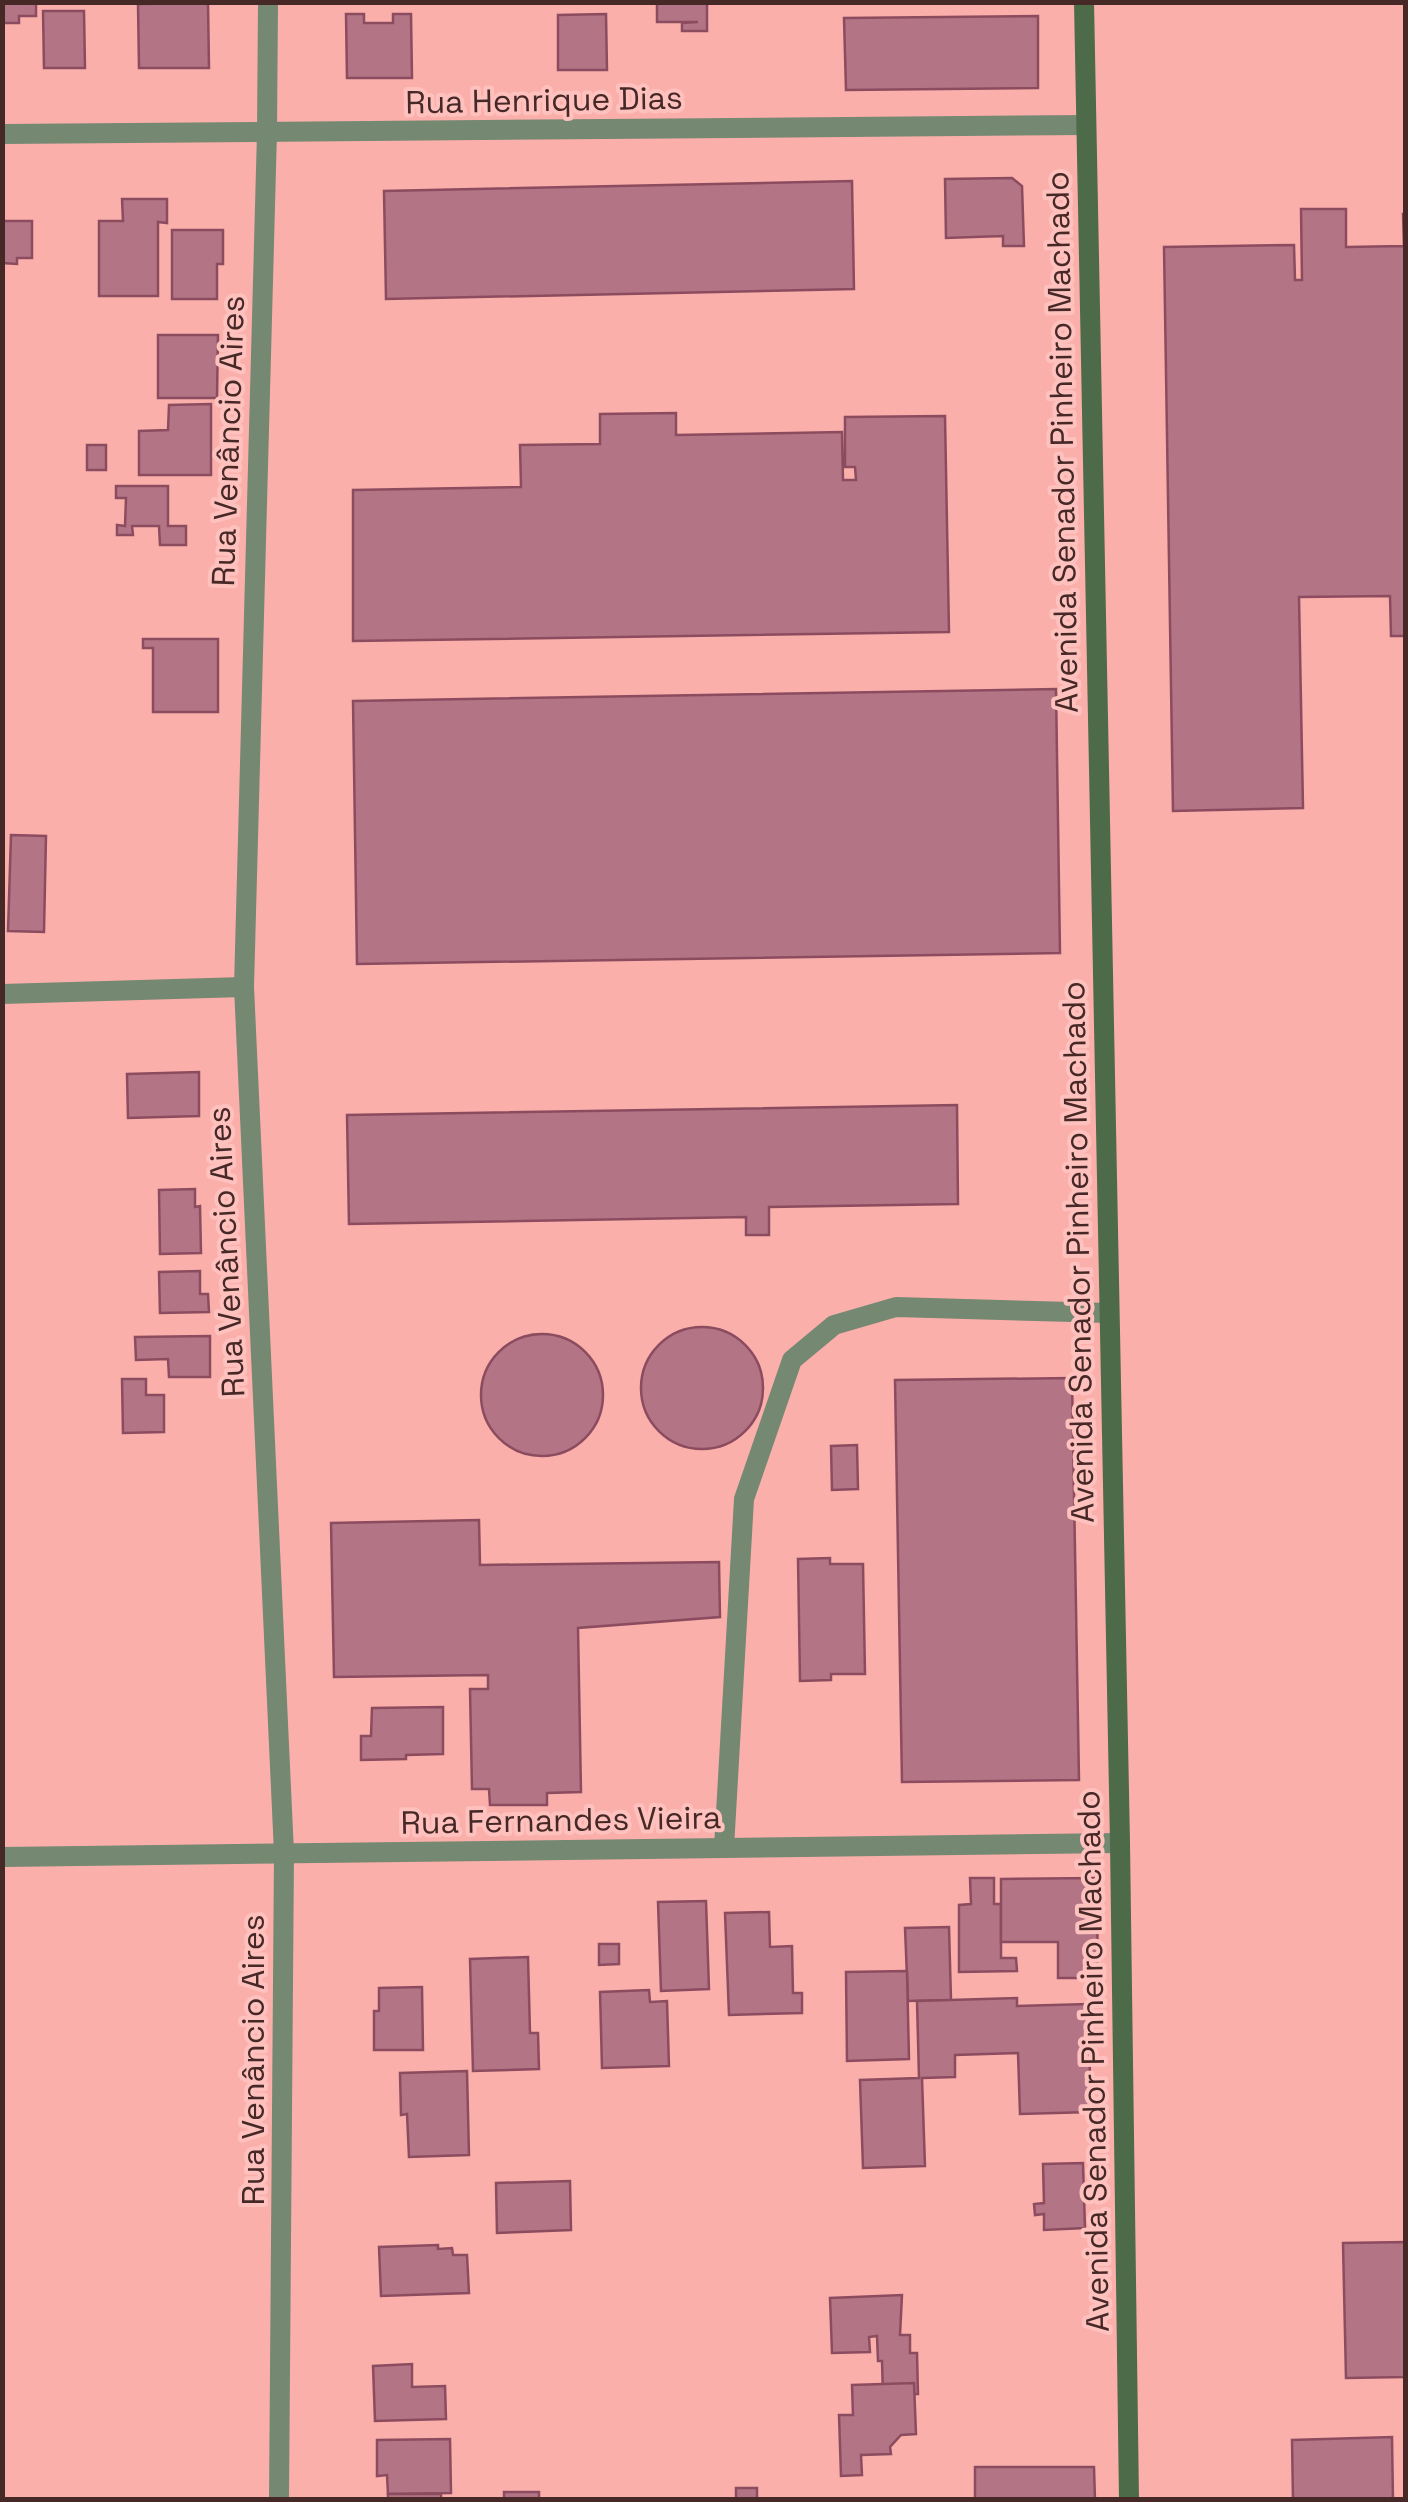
<svg xmlns="http://www.w3.org/2000/svg" width="1408" height="2502" viewBox="0 0 1408 2502" font-family="'Space Grotesk',sans-serif">
<style>
.building{fill:#b37485;stroke:#8c4c5f;stroke-width:2.5}
.lines{fill:none;stroke-linecap:round;stroke-linejoin:round}
.lane{stroke:#748872;stroke-width:20}
.street{stroke:#748872;stroke-width:20}
.secondary{stroke:#4d6a49;stroke-width:20}
.labels{text-anchor:middle;dominant-baseline:central;stroke-width:8;stroke-linejoin:round;paint-order:stroke}
.street-label{font-size:32px;fill:#462827;stroke:#fec1bd}
</style>
<rect width="100%" height="100%" fill="#fbafab"/>
<!-- building -->
<g class="building">
<path d="M 2,2 L 36,2 L 36,16 L 19,16 L 19,23 L 2,23 Z"/>
<path d="M 657,2 L 707,2 L 707,31 L 682,31 L 682,23 L 698,22 L 657,22 Z"/>
<path d="M 208,3 L 209,68 L 139,68 L 138,4 Z"/>
<path d="M 43,11 L 84,11 L 85,68 L 44,68 Z"/>
<path d="M 346,14 L 364,14 L 364,23 L 393,23 L 393,14 L 411,14 L 412,78 L 347,78 Z"/>
<path d="M 606,14 L 607,70 L 558,70 L 558,15 Z"/>
<path d="M 1038,16 L 1038,88 L 846,90 L 844,18 Z"/>
<path d="M 1012,178 L 1022,186 L 1024,246 L 1003,246 L 1003,236 L 946,238 L 945,179 Z"/>
<path d="M 852,181 L 854,289 L 386,299 L 384,191 Z"/>
<path d="M 122,199 L 167,199 L 167,223 L 158,222 L 158,296 L 99,296 L 99,221 L 123,221 Z"/>
<path d="M 1301,209 L 1346,209 L 1346,247 L 1404,246 L 1403,214 L 1406,214 L 1406,636 L 1391,636 L 1390,596 L 1299,597 L 1303,808 L 1173,811 L 1164,247 L 1294,245 L 1295,280 L 1302,280 Z"/>
<path d="M 2,221 L 32,221 L 32,258 L 17,258 L 17,264 L 2,263 Z"/>
<path d="M 172,230 L 223,230 L 223,264 L 217,264 L 217,299 L 172,299 Z"/>
<path d="M 158,335 L 218,335 L 217,398 L 158,398 Z"/>
<path d="M 211,404 L 211,475 L 139,475 L 139,431 L 168,430 L 169,405 Z"/>
<path d="M 676,413 L 676,435 L 842,432 L 843,480 L 856,480 L 855,467 L 845,467 L 845,417 L 945,416 L 949,632 L 353,641 L 353,490 L 521,487 L 520,445 L 600,444 L 600,414 Z"/>
<rect x="87" y="445" width="19" height="25"/>
<path d="M 116,486 L 168,486 L 168,526 L 186,526 L 186,545 L 160,545 L 159,526 L 132,526 L 133,535 L 117,535 L 117,525 L 125,526 L 126,498 L 116,498 Z"/>
<path d="M 143,639 L 218,639 L 218,712 L 153,712 L 153,648 L 143,648 Z"/>
<path d="M 1056,689 L 1060,953 L 357,964 L 353,701 Z"/>
<path d="M 11,835 L 46,836 L 44,932 L 8,931 Z"/>
<path d="M 199,1072 L 199,1116 L 128,1118 L 127,1074 Z"/>
<path d="M 957,1105 L 958,1204 L 769,1207 L 769,1235 L 746,1235 L 746,1217 L 349,1224 L 347,1115 Z"/>
<path d="M 195,1189 L 195,1207 L 200,1206 L 201,1253 L 160,1254 L 159,1190 Z"/>
<path d="M 200,1271 L 200,1294 L 208,1294 L 209,1312 L 160,1313 L 159,1272 Z"/>
<circle cx="702" cy="1388" r="61"/>
<circle cx="542" cy="1395" r="61"/>
<path d="M 210,1336 L 210,1377 L 169,1377 L 168,1359 L 136,1360 L 135,1337 Z"/>
<path d="M 1072,1378 L 1079,1780 L 902,1782 L 895,1380 Z"/>
<path d="M 122,1379 L 146,1379 L 146,1395 L 164,1395 L 164,1432 L 123,1433 Z"/>
<path d="M 857,1445 L 858,1489 L 832,1490 L 831,1446 Z"/>
<path d="M 479,1520 L 480,1565 L 719,1562 L 720,1617 L 578,1628 L 581,1792 L 547,1793 L 547,1805 L 490,1805 L 489,1789 L 472,1789 L 470,1689 L 488,1689 L 488,1675 L 334,1677 L 331,1523 Z"/>
<path d="M 830,1558 L 830,1564 L 863,1564 L 865,1674 L 831,1674 L 831,1680 L 800,1681 L 798,1559 Z"/>
<path d="M 443,1707 L 443,1754 L 406,1755 L 406,1759 L 361,1760 L 361,1736 L 371,1736 L 372,1708 Z"/>
<path d="M 970,1878 L 994,1878 L 994,1904 L 1001,1904 L 1001,1958 L 1016,1958 L 1017,1971 L 959,1972 L 959,1905 L 971,1904 Z"/>
<path d="M 1098,1878 L 1097,1978 L 1058,1978 L 1058,1942 L 1001,1942 L 1001,1879 Z"/>
<path d="M 706,1901 L 709,1989 L 661,1991 L 658,1902 Z"/>
<path d="M 769,1912 L 770,1947 L 792,1946 L 793,1993 L 802,1993 L 802,2013 L 729,2015 L 725,1913 Z"/>
<path d="M 949,1927 L 951,2000 L 908,2001 L 905,1928 Z"/>
<path d="M 599,1944 L 619,1944 L 619,1964 L 599,1965 Z"/>
<path d="M 528,1957 L 530,2033 L 538,2033 L 539,2069 L 473,2071 L 470,1959 Z"/>
<path d="M 907,1971 L 909,2059 L 847,2061 L 846,1972 Z"/>
<path d="M 422,1987 L 423,2050 L 374,2050 L 374,2011 L 379,2011 L 379,1988 Z"/>
<path d="M 649,1990 L 650,2002 L 667,2001 L 669,2066 L 602,2068 L 600,1992 Z"/>
<path d="M 1017,1998 L 1017,2006 L 1088,2004 L 1091,2112 L 1020,2114 L 1018,2053 L 955,2055 L 955,2077 L 922,2078 L 925,2166 L 863,2168 L 860,2080 L 919,2078 L 917,2001 Z"/>
<path d="M 467,2071 L 469,2155 L 409,2157 L 407,2114 L 401,2115 L 400,2073 Z"/>
<path d="M 1083,2163 L 1085,2228 L 1044,2230 L 1044,2214 L 1035,2215 L 1034,2204 L 1044,2203 L 1043,2164 Z"/>
<path d="M 570,2181 L 571,2230 L 497,2233 L 496,2183 Z"/>
<path d="M 1406,2242 L 1406,2377 L 1346,2378 L 1343,2243 Z"/>
<path d="M 438,2245 L 438,2249 L 452,2248 L 453,2255 L 467,2255 L 469,2293 L 381,2296 L 379,2247 Z"/>
<path d="M 902,2295 L 900,2335 L 910,2335 L 910,2353 L 917,2353 L 918,2394 L 883,2395 L 882,2361 L 878,2361 L 877,2336 L 869,2337 L 870,2352 L 832,2353 L 830,2298 Z"/>
<path d="M 412,2364 L 412,2387 L 445,2386 L 446,2419 L 375,2421 L 373,2366 Z"/>
<path d="M 914,2383 L 916,2434 L 901,2435 L 890,2447 L 891,2454 L 861,2455 L 862,2475 L 841,2476 L 839,2415 L 853,2415 L 852,2385 Z"/>
<path d="M 1392,2437 L 1393,2500 L 1293,2500 L 1292,2440 Z"/>
<path d="M 450,2439 L 451,2493 L 388,2494 L 387,2475 L 377,2476 L 377,2440 Z"/>
<path d="M 975,2467 L 1094,2467 L 1095,2500 L 975,2500 Z"/>
<rect x="736" y="2488" width="21" height="12"/>
<rect x="504" y="2492" width="35" height="8"/>
<rect x="388" y="2494" width="53" height="6"/>
</g>
<g class="lines">
<!-- lane -->
<path class="lane" d="M 724,1848 L 744,1499 L 792,1360 L 834,1325 L 896,1307 L 1109,1313"/>
<!-- street -->
<g class="street">
<path d="M 268,2 L 267,132 L 244,987 L 284,1853 L 279,2500"/>
<path d="M 2,134 L 1086,125"/>
<path d="M 2,994 L 244,987"/>
<path d="M 2,1857 L 1120,1843"/>
</g>
<!-- secondary -->
<path class="secondary" d="M 1084,2 L 1120,1843 L 1129,2500"/>
</g>
<g class="labels">
<!-- street labels -->
<g class="street-label">
<text transform="translate(544 100) rotate(-1)">Rua Henrique Dias</text>
<text transform="translate(228 441) rotate(-88)">Rua Venâncio Aires</text>
<text transform="translate(1062 442) rotate(-91)">Avenida Senador Pinheiro Machado</text>
<text transform="translate(226 1252) rotate(-93)">Rua Venâncio Aires</text>
<text transform="translate(1078 1252) rotate(-91)">Avenida Senador Pinheiro Machado</text>
<text transform="translate(561 1820) rotate(-1)">Rua Fernandes Vieira</text>
<text transform="translate(253 2060) rotate(-90)">Rua Venâncio Aires</text>
<text transform="translate(1093 2061) rotate(-91)">Avenida Senador Pinheiro Machado</text>
</g>
</g>
<!-- border -->
<rect width="1408" height="2502" fill="none" stroke="#462827" stroke-width="10"/>
</svg>
